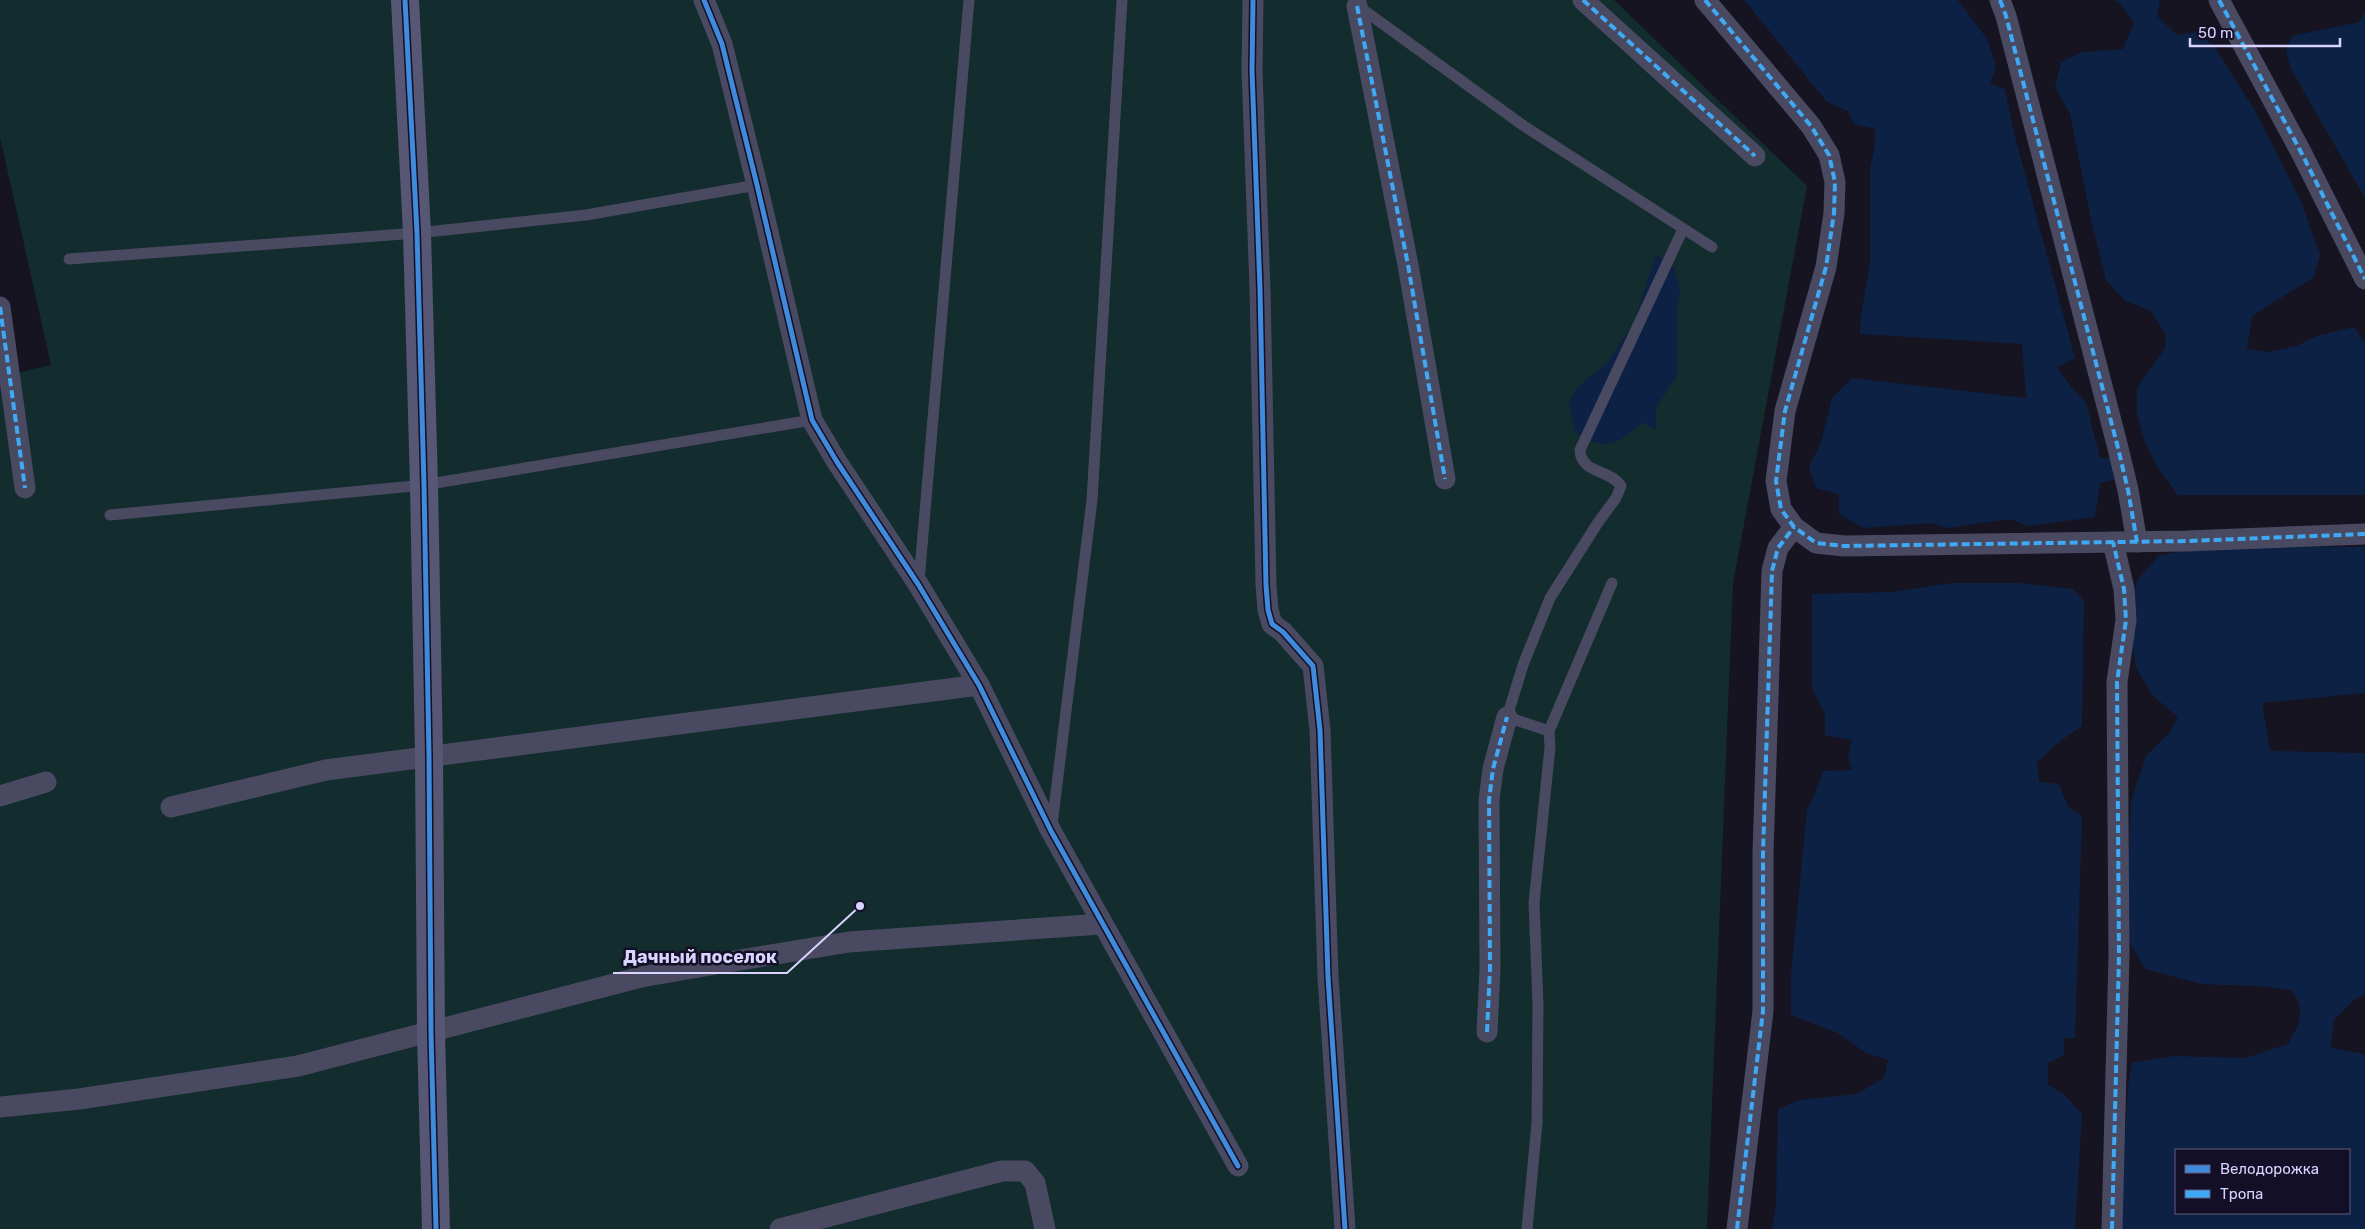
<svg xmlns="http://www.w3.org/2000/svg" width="2365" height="1229" viewBox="0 0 2365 1229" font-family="Rubik,sans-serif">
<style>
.green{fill:#132c2d}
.water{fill:#0d2144;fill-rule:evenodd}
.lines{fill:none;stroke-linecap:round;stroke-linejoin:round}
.lane{stroke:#4a4962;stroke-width:11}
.street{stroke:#4a4962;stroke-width:21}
.secondary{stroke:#575674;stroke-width:28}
.quiet{stroke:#3fa9f5;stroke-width:4;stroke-dasharray:8 4;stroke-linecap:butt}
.cycleway-casing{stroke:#130f26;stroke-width:8}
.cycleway{stroke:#408adc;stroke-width:5}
.leader{fill:none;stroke:#d9d4ff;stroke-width:2}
.callout-dot{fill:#d9d4ff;stroke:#130f26;stroke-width:2}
.callout-label{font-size:18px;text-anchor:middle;font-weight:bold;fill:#d9d4ff;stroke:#130f26;stroke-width:5;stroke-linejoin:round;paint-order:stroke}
</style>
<rect width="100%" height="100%" fill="#161421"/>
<!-- green -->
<path class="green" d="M 0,0 L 1614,0 L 1807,186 L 1733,583 L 1707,1229 L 0,1229 L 0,377 L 51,365 L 0,137 Z"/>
<!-- water -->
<g class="water">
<path d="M 1744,0 L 1958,0 L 1987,39 L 1996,66 L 1990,84 L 2005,89 L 2014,133 L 2075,358 L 2057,367 L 2073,389 L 2086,402 L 2100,458 L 2118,458 L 2118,479 L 2100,483 L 2095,517 L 2028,526 L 2010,519 L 1947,528 L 1931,523 L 1863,528 L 1839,514 L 1839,494 L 1816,488 L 1809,467 L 1821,443 L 1832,398 L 1852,378 L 2026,398 L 2022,344 L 1860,334 L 1861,315 L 1870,263 L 1870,169 L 1875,145 L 1875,129 L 1854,124 L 1848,111 L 1827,102 Z"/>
<path d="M 2113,0 L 2160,0 L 2157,16 L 2177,35 L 2198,32 L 2214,46 L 2254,109 L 2300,199 L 2320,255 L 2314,277 L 2252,316 L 2247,349 L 2269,352 L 2296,346 L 2317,336 L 2354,327 L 2365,343 L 2365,495 L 2178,495 L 2159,469 L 2145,443 L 2137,414 L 2137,388 L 2165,348 L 2166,335 L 2151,311 L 2124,300 L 2106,280 L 2090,215 L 2070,114 L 2055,86 L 2061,62 L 2083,52 L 2123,49 L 2134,23 L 2120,3 Z"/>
<path d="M 2365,12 L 2365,198 L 2291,69 L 2286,50 L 2292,36 L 2359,22 Z"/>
<path d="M 1656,255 L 1672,264 L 1681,289 L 1677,305 L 1677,376 L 1656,408 L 1656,430 L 1643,423 C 1615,445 1607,453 1575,432 L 1569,403 L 1577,387 L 1605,365 L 1634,323 Z"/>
<path d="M 2268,547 L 2365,547 L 2365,693 L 2262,703 L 2270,751 L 2365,753 L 2365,995 L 2355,999 L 2334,1020 L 2331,1048 L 2365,1054 L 2365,1229 L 2120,1229 L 2128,1087 L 2132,1063 L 2174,1056 L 2245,1058 L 2288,1044 C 2300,1023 2307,1011 2291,990 L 2257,986 L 2201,984 L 2145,969 L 2129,941 L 2128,878 L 2131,802 L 2146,756 L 2171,731 L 2178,717 L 2153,696 L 2136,668 L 2129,618 L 2137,581 L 2158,556 L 2193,549 ZM 2176,1150 L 2349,1150 L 2349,1213 L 2176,1213 Z"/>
<path d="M 1951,583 L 2019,583 L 2073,589 L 2084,601 L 2082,726 L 2059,742 L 2037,762 L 2039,782 L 2059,784 L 2068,807 L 2082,816 L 2075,1038 L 2064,1038 L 2064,1055 L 2048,1063 L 2048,1085 L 2064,1094 L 2082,1114 L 2075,1229 L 1772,1229 L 1776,1206 L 1778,1109 L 1800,1100 L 1857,1094 L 1884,1078 L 1888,1060 L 1866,1053 L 1838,1033 L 1791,1015 L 1791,975 L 1807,809 L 1816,791 L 1823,771 L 1852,770 L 1848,757 L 1852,740 L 1825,735 L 1825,715 L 1812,688 L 1812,594 L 1893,592 Z"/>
</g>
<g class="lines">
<!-- lane -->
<g class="lane">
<path d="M 1358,6 L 1524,126 L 1712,247"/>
<path d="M 69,259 L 417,233 L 586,215 L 757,185"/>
<path d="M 110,515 L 424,485 L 812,420"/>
<path d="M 919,581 L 969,0"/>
<path d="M 1549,731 L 1612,583"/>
<path d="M 1052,825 L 1092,500 L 1122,0"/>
<path d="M 1527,1229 L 1537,1123 L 1538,1004 L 1534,903 L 1550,747 L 1549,731 L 1507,717 L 1523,665 L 1550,598 L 1597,524 L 1616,498 L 1621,486 C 1610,469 1581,474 1580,450 L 1683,229"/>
</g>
<!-- street -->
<g class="street">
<path d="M 704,0 L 722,44 L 757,185 L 812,420 L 837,462 L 918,584 L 979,685 L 1051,831 L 1238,1166"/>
<path d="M 1253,0 L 1252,71 L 1260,289 L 1266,585 L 1268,610 L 1272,624 L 1283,632 L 1313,666 L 1320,730 L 1328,977 L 1345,1229"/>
<path d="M 1583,0 L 1755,156"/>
<path d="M 1705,0 L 1811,126 L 1829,155 L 1835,182 L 1834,213 L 1826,267 L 1785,411 L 1776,481 L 1781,509 L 1794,527 L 1816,543 L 1844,546 L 2187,541 L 2365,534"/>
<path d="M 2000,0 L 2006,16 L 2118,448 L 2128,490 L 2137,542"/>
<path d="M 2219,0 L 2301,152 L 2365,279"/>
<path d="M 1357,6 L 1408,265 L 1445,479"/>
<path d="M 0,307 L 25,488"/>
<path d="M 0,796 L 46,782"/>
<path d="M 171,807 L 326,770 L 979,685"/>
<path d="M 1487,1032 L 1490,969 L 1489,800 L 1493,769 L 1507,717"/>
<path d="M 0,1107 L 79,1099 L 298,1066 L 641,977 L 722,963 L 849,942 L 1101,924"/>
<path d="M 780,1229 L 1002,1171 L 1025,1171 L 1035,1183 L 1045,1229"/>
<path d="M 1737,1229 L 1763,1011 L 1763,853 L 1772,571 L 1778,548 L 1794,527"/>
<path d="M 2112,1229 L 2119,955 L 2117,682 L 2126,620 L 2124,589 L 2113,542"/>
</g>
<!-- secondary -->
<path class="secondary" d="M 405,0 L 417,233 L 424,485 L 429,756 L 431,1033 L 436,1229"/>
<!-- quiet -->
<g class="quiet">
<path d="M 1583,0 L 1755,156"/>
<path d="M 1705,0 L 1811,126 L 1829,155 L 1835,182 L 1834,213 L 1826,267 L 1785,411 L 1776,481 L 1781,509 L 1794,527 L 1816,543 L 1844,546 L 2187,541 L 2365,534"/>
<path d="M 2000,0 L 2006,16 L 2118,448 L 2128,490 L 2137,542"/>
<path d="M 2219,0 L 2301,152 L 2365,279"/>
<path d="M 1357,6 L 1408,265 L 1445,479"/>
<path d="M 0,307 L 25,488"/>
<path d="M 1487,1032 L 1490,969 L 1489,800 L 1493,769 L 1507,717"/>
<path d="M 1737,1229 L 1763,1011 L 1763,853 L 1772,571 L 1778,548 L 1794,527"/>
<path d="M 2112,1229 L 2119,955 L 2117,682 L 2126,620 L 2124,589 L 2113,542"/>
</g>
<defs>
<g id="cycleway">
<path d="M 405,0 L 417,233 L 424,485 L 429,756 L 431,1033 L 436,1229"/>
<path d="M 704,0 L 722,44 L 757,185 L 812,420 L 837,462 L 918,584 L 979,685 L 1051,831 L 1238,1166"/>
<path d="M 1253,0 L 1252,71 L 1260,289 L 1266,585 L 1268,610 L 1272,624 L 1283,632 L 1313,666 L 1320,730 L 1328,977 L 1345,1229"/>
</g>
</defs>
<!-- cycleway casing -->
<use href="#cycleway" class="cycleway-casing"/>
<!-- cycleway -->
<use href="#cycleway" class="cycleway"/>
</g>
<!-- callouts -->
<path class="leader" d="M860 906L787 973H613"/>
<circle class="callout-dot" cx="860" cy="906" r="5"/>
<g class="callout-label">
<text x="700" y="963">Дачный поселок</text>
</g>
<!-- legend -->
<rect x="2175" y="1149" width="175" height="65" fill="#130f26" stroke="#625e7d"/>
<rect x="2185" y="1165" width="25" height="8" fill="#408adc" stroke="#625e7d"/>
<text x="2220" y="1174" font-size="15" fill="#d9d4ff">Велодорожка</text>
<rect x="2185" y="1190" width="25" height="8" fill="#3fa9f5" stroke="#625e7d"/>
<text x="2220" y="1199" font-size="15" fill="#d9d4ff">Тропа</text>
<!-- scale -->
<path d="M2190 38v8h150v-8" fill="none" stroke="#d9d4ff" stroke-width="2.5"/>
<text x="2198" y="38" font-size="15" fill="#d9d4ff" stroke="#130f26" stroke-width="4" paint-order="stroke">50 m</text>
</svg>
